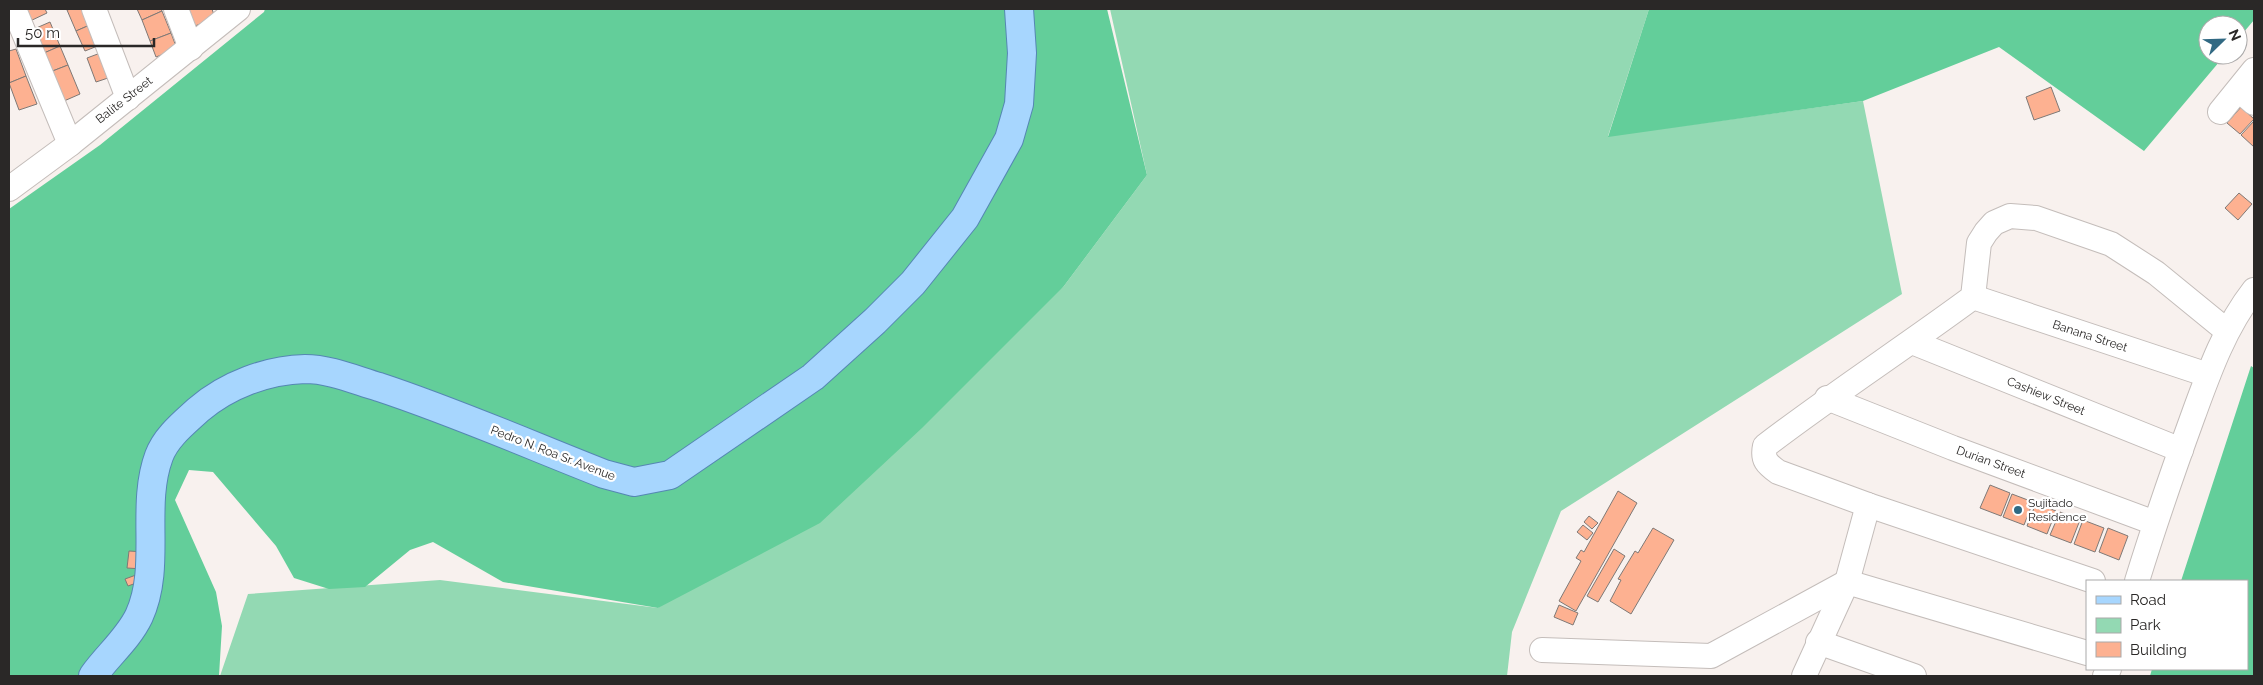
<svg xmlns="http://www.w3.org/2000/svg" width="2263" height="685" viewBox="0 0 2263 685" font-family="Raleway,sans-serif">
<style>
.green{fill:#93d9b3}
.forest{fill:#63ce9a}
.building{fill:#fdb191;stroke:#7f7976}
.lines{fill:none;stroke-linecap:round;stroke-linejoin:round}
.minor-casing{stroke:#c4bdba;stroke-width:26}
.major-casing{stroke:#5587b3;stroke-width:30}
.minor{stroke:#fff;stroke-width:24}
.major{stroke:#a7d6fe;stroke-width:28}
.poi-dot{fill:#316983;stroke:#fff;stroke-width:2}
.labels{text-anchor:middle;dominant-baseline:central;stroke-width:4.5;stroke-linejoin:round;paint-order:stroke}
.street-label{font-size:12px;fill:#2a2827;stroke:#fff}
.poi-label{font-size:12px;fill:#2a2827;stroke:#fff;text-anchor:start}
</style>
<rect width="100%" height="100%" fill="#f8f1ee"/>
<!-- green -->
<path class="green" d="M 1110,9 L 1649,9 L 1608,136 L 1863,101 L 1902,294 L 1561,511 L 1512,632 L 1507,676 L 220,676 L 248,594 L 440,580 L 658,608 L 1064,286 L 1147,175 Z"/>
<!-- forest -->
<g class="forest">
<path d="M 265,9 L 1107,9 L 1147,175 L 1064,286 L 922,428 L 820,523 L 658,608 L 503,582 L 433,542 L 410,550 L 365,587 L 329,589 L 294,578 L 276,546 L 213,472 L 189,470 L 175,500 L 216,592 L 222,626 L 219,676 L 9,676 L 9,209 L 100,145 L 264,12 Z"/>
<path d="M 1649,9 L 2254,9 L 2254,20 L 2238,39 L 2238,25 L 2208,25 L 2208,55 L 2225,55 L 2144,151 L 1999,47 L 1863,101 L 1608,137 Z"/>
<path d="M 2251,366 L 2254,368 L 2254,676 L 2150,676 L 2152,669 L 2247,669 L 2247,581 L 2181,581 Z"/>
</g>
<!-- building -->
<g class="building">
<path d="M 22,9 L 45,9 L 47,13 L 28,22 Z"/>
<path d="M 71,9 L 85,9 L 92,24 L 76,31 L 67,10 Z"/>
<path d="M 137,9 L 161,9 L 162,11 L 142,20 Z"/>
<path d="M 188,9 L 212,9 L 215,18 L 195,26 Z"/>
<path d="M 162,11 L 171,33 L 150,41 L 142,20 Z"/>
<path d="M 50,22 L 60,46 L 44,53 L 34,29 Z"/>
<path d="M 92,24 L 100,45 L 85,51 L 76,31 Z"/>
<path d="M 171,33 L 177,49 L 156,57 L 150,41 Z"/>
<path d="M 60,46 L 68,65 L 50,72 L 44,53 Z"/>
<path d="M 16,49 L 26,76 L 9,83 L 9,51 Z"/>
<path d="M 103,52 L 111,77 L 96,82 L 87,58 Z"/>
<path d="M 68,65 L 80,94 L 64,101 L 50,72 Z"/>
<path d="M 26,76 L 37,104 L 19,110 L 9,83 Z"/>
<path d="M 2051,87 L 2060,111 L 2034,120 L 2026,97 Z"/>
<path d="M 2241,107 L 2254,119 L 2240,134 L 2227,123 Z"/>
<path d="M 2254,121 L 2254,147 L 2241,135 Z"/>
<path d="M 2239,193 L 2252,204 L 2238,220 L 2225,208 Z"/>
<path d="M 1990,485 L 2010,493 L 2001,516 L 1980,508 Z"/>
<path d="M 1618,491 L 1637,503 L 1576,611 L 1559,601 L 1581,561 L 1576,558 L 1581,550 L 1584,552 Z"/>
<path d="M 2012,494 L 2033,502 L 2024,525 L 2003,517 Z"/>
<path d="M 2036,503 L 2056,511 L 2047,534 L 2027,526 Z"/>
<path d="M 2060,512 L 2080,520 L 2071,543 L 2050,535 Z"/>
<path d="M 1589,516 L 1598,523 L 1592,529 L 1584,522 Z"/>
<path d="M 2083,520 L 2104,528 L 2095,552 L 2074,544 Z"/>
<path d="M 1583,525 L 1593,533 L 1587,540 L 1577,532 Z"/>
<path d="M 1653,528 L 1674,540 L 1631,614 L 1610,601 L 1621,580 L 1618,579 L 1635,551 L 1638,553 Z"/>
<path d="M 2108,528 L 2128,536 L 2119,560 L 2099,552 Z"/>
<path d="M 1614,549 L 1625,556 L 1598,602 L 1587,596 Z"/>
<path d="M 129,551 L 145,552 L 143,569 L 127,568 Z"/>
<path d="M 136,575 L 139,582 L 128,586 L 125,579 Z"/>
<path d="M 1559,605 L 1578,613 L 1573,625 L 1554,617 Z"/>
</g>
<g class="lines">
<defs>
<g id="minor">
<path d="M 14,9 L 70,144"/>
<path d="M 94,9 L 128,98"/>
<path d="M 176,9 L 191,48"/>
<path d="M 2239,90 L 2254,103"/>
<path d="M 2220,112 L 2254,70"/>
<path d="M 9,189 L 70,144 L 238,9"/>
<path d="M 1973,297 L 2208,375"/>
<path d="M 1912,342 L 2181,450"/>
<path d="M 1827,398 L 1953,448 L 2155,523"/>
<path d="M 2093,581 L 1868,505 L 1778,472 C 1767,464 1762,460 1765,446 C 1833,394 1904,348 1973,297 L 1979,243 L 1986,232 L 1994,223 L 2010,216 L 2036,218 L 2111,244 L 2156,273 L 2227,331"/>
<path d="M 2137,581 C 2154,526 2173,471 2193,416 C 2209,372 2225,327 2254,290"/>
<path d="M 1818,642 L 1914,676"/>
<path d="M 1542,650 L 1711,656 L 1847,582 L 2087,653"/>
<path d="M 1804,676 L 1847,582 L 1868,505"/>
<path d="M 2105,676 L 2109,669"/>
</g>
<path id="major" d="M 93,676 C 107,656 128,639 139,616 C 162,566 140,507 159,456 C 166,437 184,423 198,410 C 227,385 267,370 305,369 C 330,369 355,380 379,387 C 455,412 530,445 604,474 L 634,482 L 670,475 L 813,377 L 875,321 L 913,283 L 965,218 L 1009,139 L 1019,104 L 1022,53 L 1019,9"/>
</defs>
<!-- minor casing -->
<use href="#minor" class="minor-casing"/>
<!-- major casing -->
<use href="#major" class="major-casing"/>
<!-- minor -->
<use href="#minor" class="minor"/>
<!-- major -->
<use href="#major" class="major"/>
</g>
<!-- markers -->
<circle class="poi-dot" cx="2018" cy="510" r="5"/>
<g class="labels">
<!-- street labels -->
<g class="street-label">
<text transform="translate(124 100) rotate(-38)">Balite Street</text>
<text transform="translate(2090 336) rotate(18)">Banana Street</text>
<text transform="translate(2046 396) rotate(22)">Cashiew Street</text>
<text transform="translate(553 453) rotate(21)">Pedro N. Roa Sr. Avenue</text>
<text transform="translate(1991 462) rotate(20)">Durian Street</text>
</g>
<!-- poi labels -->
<g class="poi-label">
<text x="2028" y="503">Sujitado<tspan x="2028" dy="14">Residence</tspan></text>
</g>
</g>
<!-- border -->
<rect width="2263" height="685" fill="none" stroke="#2a2827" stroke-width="20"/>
<!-- legend -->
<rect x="2086" y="580" width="162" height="90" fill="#ffffff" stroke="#aaa9a9"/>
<rect x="2096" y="596" width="25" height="8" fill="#a7d6fe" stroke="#aaa9a9"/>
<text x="2130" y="605" font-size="15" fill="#2a2827">Road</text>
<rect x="2096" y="618" width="25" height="15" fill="#93d9b3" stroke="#aaa9a9"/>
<text x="2130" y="630" font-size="15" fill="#2a2827">Park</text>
<rect x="2096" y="642" width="25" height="15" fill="#fdb191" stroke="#aaa9a9"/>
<text x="2130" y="655" font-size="15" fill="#2a2827">Building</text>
<!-- north arrow -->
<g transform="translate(2223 40) rotate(67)"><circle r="24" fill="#ffffff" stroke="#aaa9a9"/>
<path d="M0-4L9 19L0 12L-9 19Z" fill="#316983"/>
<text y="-8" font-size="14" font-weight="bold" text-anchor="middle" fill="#2a2827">N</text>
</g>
<!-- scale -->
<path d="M18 38v8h136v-8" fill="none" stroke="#2a2827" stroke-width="2.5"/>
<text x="25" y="38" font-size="15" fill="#2a2827" stroke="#ffffff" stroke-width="4" paint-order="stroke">50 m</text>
</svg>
